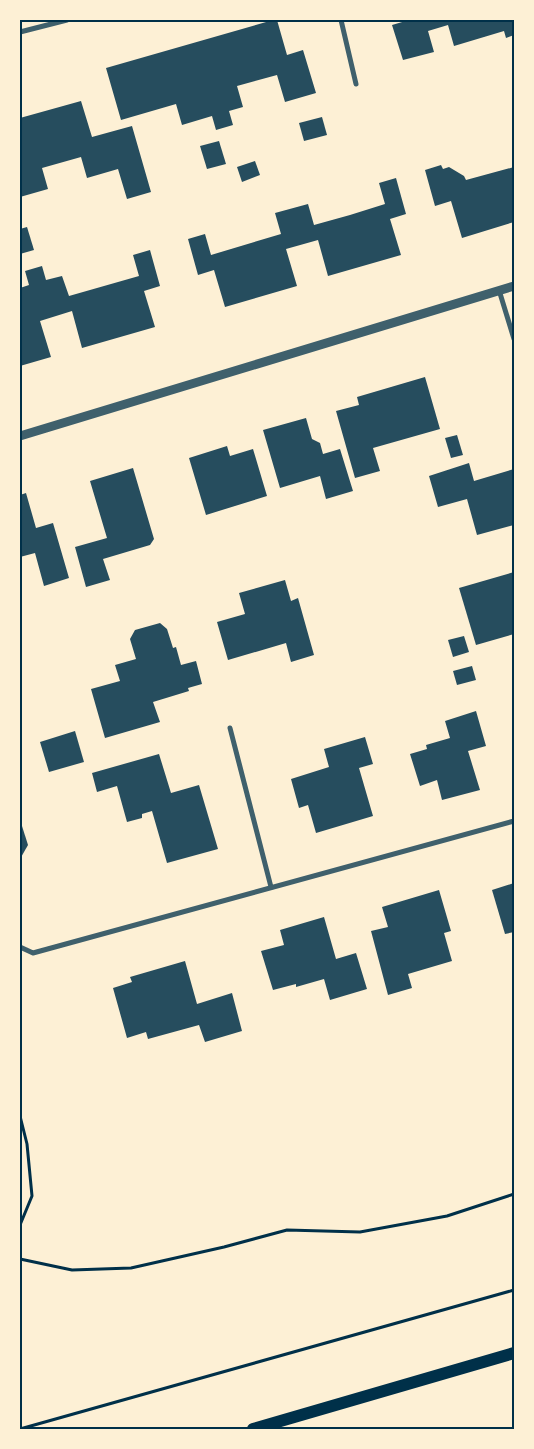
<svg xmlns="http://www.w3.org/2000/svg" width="534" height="1449" viewBox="0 0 534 1449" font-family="Ubuntu,sans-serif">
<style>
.building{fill:#264d5e}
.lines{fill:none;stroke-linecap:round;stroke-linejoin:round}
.path{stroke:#003049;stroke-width:3}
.minor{stroke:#3f606c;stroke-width:5}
.tertiary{stroke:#3f606c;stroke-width:9}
.primary{stroke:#003049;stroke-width:12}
.neatline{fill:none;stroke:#003049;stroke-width:2}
</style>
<rect width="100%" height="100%" fill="#fdf0d5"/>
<!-- building -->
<g class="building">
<path d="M 273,20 L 277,20 L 287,55 L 303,50 L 316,93 L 285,102 L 277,75 L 237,86 L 243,107 L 229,111 L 233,125 L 216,130 L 212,116 L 182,125 L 176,104 L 121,120 L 106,68 Z"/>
<path d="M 409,20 L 514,20 L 514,35 L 506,38 L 504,31 L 454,46 L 448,25 L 428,31 L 434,52 L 403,60 L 392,25 Z"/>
<path d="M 81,101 L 92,137 L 132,126 L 151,192 L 127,199 L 118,169 L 87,178 L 81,157 L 42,168 L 48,189 L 20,197 L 20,158 L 22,157 L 20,149 L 20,118 Z"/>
<path d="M 322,117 L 327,135 L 304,141 L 299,123 Z"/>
<path d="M 219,141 L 226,164 L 207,169 L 200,146 Z"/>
<path d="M 255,161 L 260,175 L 242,182 L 237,167 Z"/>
<path d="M 441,165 L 443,169 L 449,167 L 464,176 L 466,180 L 514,167 L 514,222 L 462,238 L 451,201 L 435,206 L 425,170 Z"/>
<path d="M 396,178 L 406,214 L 390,219 L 401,255 L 328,276 L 318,240 L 286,249 L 297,286 L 225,307 L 214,270 L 198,275 L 188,239 L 205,234 L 211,255 L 281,234 L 275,213 L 308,204 L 314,225 L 350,215 L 385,204 L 379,183 Z"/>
<path d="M 27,227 L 34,250 L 20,254 L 20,229 Z"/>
<path d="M 150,250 L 160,286 L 144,291 L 155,327 L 82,348 L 72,311 L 40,321 L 51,357 L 20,366 L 20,288 L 29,285 L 25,271 L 42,266 L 46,280 L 62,276 L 69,296 L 139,276 L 133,255 Z"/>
<path d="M 425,377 L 440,429 L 373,448 L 380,471 L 355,478 L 336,411 L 359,405 L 357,397 Z"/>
<path d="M 306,418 L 312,439 L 320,443 L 323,454 L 340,449 L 353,491 L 326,499 L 320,476 L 280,488 L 263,430 Z"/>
<path d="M 457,435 L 463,455 L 451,458 L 445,438 Z"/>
<path d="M 227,446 L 230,456 L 253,449 L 267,496 L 206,515 L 189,458 Z"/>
<path d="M 469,463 L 474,481 L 514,469 L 514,525 L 477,535 L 467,499 L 438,507 L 429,476 Z"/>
<path d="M 133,468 L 154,539 L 150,545 L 103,559 L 110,580 L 86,587 L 75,547 L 107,538 L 90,481 Z"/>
<path d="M 26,493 L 36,528 L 53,523 L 69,578 L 44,586 L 35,553 L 20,557 L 20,495 Z"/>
<path d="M 514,572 L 514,634 L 476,645 L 459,588 Z"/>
<path d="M 285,580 L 291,601 L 298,598 L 314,655 L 291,662 L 286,643 L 228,660 L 217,622 L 245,614 L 239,593 Z"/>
<path d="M 160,623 L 167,629 L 173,648 L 176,647 L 181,665 L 196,661 L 202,684 L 188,688 L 189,691 L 153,702 L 160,722 L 105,738 L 91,689 L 120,681 L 115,665 L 136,659 L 130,639 L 135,630 Z"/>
<path d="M 464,636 L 469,652 L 453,657 L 448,640 Z"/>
<path d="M 472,666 L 476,680 L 457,685 L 453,671 Z"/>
<path d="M 476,711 L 486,746 L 468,751 L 480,790 L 442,800 L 437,780 L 420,786 L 410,754 L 427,749 L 426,745 L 450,738 L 445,721 Z"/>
<path d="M 75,731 L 84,762 L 49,772 L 40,742 Z"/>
<path d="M 365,737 L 373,764 L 359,768 L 373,816 L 316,833 L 308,805 L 299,808 L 291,779 L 329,767 L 324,749 Z"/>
<path d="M 159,754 L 171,793 L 199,785 L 218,849 L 167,863 L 152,811 L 142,814 L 142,818 L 127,822 L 117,786 L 97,792 L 92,773 Z"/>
<path d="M 20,825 L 22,826 L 28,845 L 20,859 Z"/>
<path d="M 514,883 L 514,932 L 505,934 L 492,890 Z"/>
<path d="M 439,890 L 451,931 L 444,933 L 452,961 L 408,974 L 412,988 L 388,995 L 371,931 L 388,927 L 382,907 Z"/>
<path d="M 324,917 L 336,959 L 356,953 L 367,989 L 330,1000 L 324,979 L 296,987 L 296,984 L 273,990 L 261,951 L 284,945 L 280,930 Z"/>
<path d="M 185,961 L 197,1004 L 232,993 L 242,1031 L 205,1042 L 199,1025 L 148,1039 L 146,1032 L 127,1038 L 113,988 L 132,982 L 130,977 Z"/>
</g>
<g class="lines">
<!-- path -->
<g class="path">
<path d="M 20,1116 L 27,1144 L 32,1196 L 20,1225"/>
<path d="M 20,1259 L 72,1270 L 131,1268 L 224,1247 L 287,1230 L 360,1232 L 447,1216 L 514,1194"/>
<path d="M 20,1429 L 514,1290"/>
</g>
<!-- minor -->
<g class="minor">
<path d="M 341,20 L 356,84"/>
<path d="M 20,32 L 67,20"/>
<path d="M 499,290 L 514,339"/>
<path d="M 230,728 L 271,887"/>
<path d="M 20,947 L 33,953 L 514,821"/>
</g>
<!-- tertiary -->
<path class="tertiary" d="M 20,436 L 514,286"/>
<!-- primary -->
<path class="primary" d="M 253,1429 L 514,1353"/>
</g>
<!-- border -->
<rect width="534" height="1449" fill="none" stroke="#fdf0d5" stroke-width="42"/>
<rect x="21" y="21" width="492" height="1407" class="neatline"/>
</svg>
